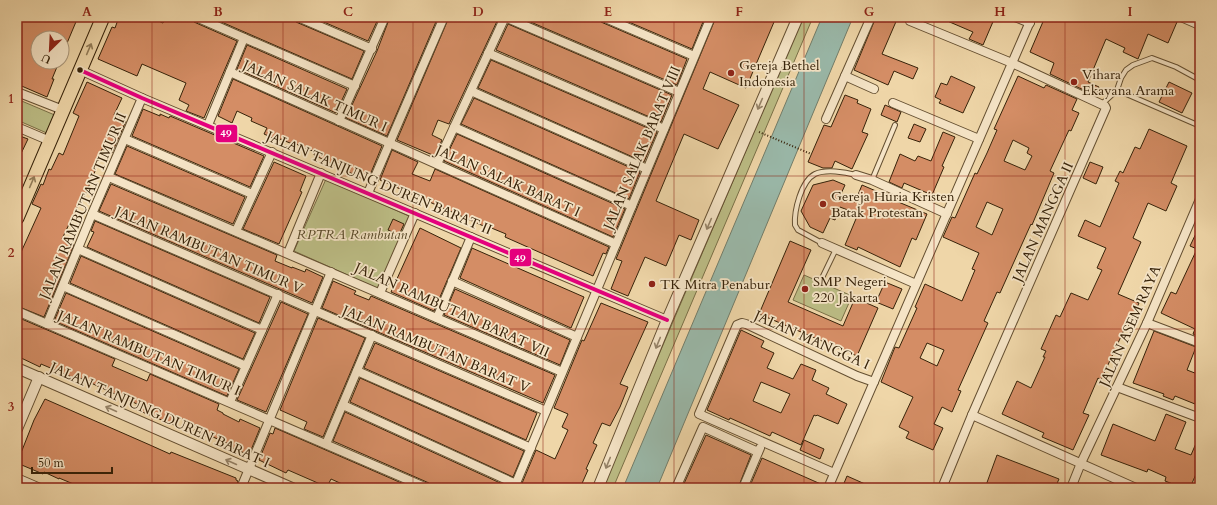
<svg xmlns="http://www.w3.org/2000/svg" width="1217" height="505" viewBox="0 0 1217 505" font-family="Cardo,serif">
<style>
.green{fill:#bcbd85;stroke:#797047}
.water{fill:#9ab9aa;stroke:#727d6a}
.building{fill:#d48d65;stroke:#362209;fill-rule:evenodd}
.lines{fill:none;stroke-linecap:round;stroke-linejoin:round}
.service-casing{stroke:#644f31;stroke-width:6}
.minor-casing{stroke:#644f31;stroke-width:10}
.tertiary-casing{stroke:#644f31;stroke-width:12}
.primary-casing{stroke:#362209;stroke-width:15}
.path{stroke:#362209;stroke-width:2;stroke-dasharray:1 2;stroke-linecap:butt}
.service{stroke:#f5e4c6;stroke-width:4}
.minor{stroke:#f5e4c6;stroke-width:8}
.tertiary{stroke:#f5e4c6;stroke-width:10}
.primary{stroke:#efd6a8;stroke-width:13}
.bus-1-casing{stroke:#f5e4c6;stroke-width:7}
.bus-1{stroke:#e5007d;stroke-width:4}
.oneway{stroke:#927c58}
.oneway2{stroke:#968368}
.grid{fill:none;stroke:#8f2418;stroke-width:1;stroke-opacity:0.55}
.bus-dot{fill:#362209;stroke:#f5e4c6;stroke-width:1.5}
.poi-dot{fill:#8f2418;stroke:#f5e4c6;stroke-width:1.5}
.labels{text-anchor:middle;dominant-baseline:central;stroke-width:3.5;stroke-linejoin:round;paint-order:stroke}
.poi-label{font-size:14px;fill:#362209;stroke:#f5e4c6;text-anchor:start}
.street-label{font-size:14px;fill:#362209;stroke:#f5e4c6}
.park-label{font-size:14px;font-style:italic;fill:#584928;stroke:#f5e4c6}
.line-badge{stroke:#f5e4c6;stroke-width:1.5}
.badge-label{font-size:11px;text-anchor:middle;font-weight:bold;fill:#fff}
.neatline{fill:none;stroke:#8f2418;stroke-width:1.5}
.grid-label{font-size:13px;text-anchor:middle;font-weight:bold;fill:#8f2418}
</style>
<rect width="100%" height="100%" fill="#efd6a8"/>
<filter id="stains"><feTurbulence type="fractalNoise" baseFrequency=".005" numOctaves="4"/><feColorMatrix values="0 0 0 0 .2 0 0 0 0 .09 0 0 0 0 .02 0 0 0 .5 -.17"/></filter>
<radialGradient id="worn" r=".72"><stop offset=".6" stop-color="#630" stop-opacity="0"/><stop offset="1" stop-color="#630" stop-opacity=".3"/></radialGradient>
<!-- green -->
<g class="green">
<path d="M 803,17 L 813,17 L 613,488 L 602,488 Z"/>
<path d="M 17,99 L 57,116 L 49,134 L 17,120 Z"/>
<path d="M 326,179 L 411,217 L 379,289 L 294,251 Z"/>
<path d="M 804,275 L 852,296 L 841,321 L 793,300 Z"/>
</g>
<!-- water -->
<path class="water" d="M 822,17 L 853,17 L 657,488 L 623,488 Z"/>
<!-- building -->
<g class="building">
<path d="M 17,17 L 78,17 L 62,55 L 62,38 L 38,38 L 38,62 L 59,62 L 52,79 L 54,79 L 47,97 L 17,84 Z"/>
<path d="M 119,17 L 149,17 L 163,23 L 166,17 L 191,17 L 194,22 L 237,41 L 204,118 L 186,111 L 189,105 L 179,100 L 186,83 L 142,64 L 137,76 L 98,59 L 112,27 L 115,28 Z"/>
<path d="M 210,17 L 293,17 L 296,22 L 364,51 L 352,79 Z"/>
<path d="M 312,17 L 379,17 L 368,41 Z"/>
<path d="M 390,17 L 438,17 L 387,136 L 346,118 L 377,51 Z"/>
<path d="M 449,17 L 499,17 L 449,124 L 438,120 L 432,135 L 442,140 L 435,156 L 397,140 Z"/>
<path d="M 519,17 L 598,17 L 601,22 L 687,59 L 677,85 Z"/>
<path d="M 617,17 L 705,17 L 692,49 Z"/>
<path d="M 716,17 L 763,17 L 774,22 L 746,88 L 710,72 L 703,89 L 739,105 L 718,149 L 684,134 L 656,201 L 699,220 L 691,240 L 679,235 L 666,266 L 645,257 L 628,296 L 611,289 L 622,261 L 616,259 Z"/>
<path d="M 876,17 L 898,17 L 882,54 L 918,68 L 913,79 L 894,71 L 888,85 L 854,70 Z"/>
<path d="M 938,17 L 995,17 L 983,45 L 969,39 L 973,32 Z"/>
<path d="M 1045,17 L 1166,17 L 1177,22 L 1168,43 L 1148,34 L 1138,59 L 1123,52 L 1125,48 L 1106,39 L 1088,82 L 1099,87 L 1096,96 L 1050,74 L 1054,63 L 1030,52 Z"/>
<path d="M 508,24 L 672,95 L 661,122 L 496,50 Z"/>
<path d="M 247,45 L 347,89 L 336,113 L 237,69 Z"/>
<path d="M 491,60 L 657,132 L 644,162 L 478,88 Z"/>
<path d="M 951,76 L 975,87 L 963,113 L 939,103 L 941,100 L 935,97 L 941,83 L 947,85 Z"/>
<path d="M 1018,76 L 1044,88 L 1046,85 L 1077,99 L 1072,110 L 1079,113 L 1071,131 L 1069,130 L 1062,145 L 1050,171 L 1054,173 L 1032,225 L 1031,224 L 1000,293 L 997,292 L 984,321 L 988,323 L 958,390 L 961,391 L 952,412 L 942,407 L 934,424 L 943,428 L 933,450 L 906,438 L 909,432 L 899,427 L 913,397 L 881,382 L 895,347 L 899,348 L 917,308 L 915,307 L 925,284 L 962,301 L 975,270 L 972,269 L 979,253 L 943,237 L 952,217 L 955,218 L 975,173 L 977,174 L 987,153 L 997,130 L 994,129 ZM 1013,140 L 1029,148 L 1027,153 L 1032,156 L 1025,170 L 1004,161 ZM 987,202 L 1003,209 L 992,235 L 976,227 ZM 927,343 L 944,350 L 937,366 L 920,358 Z"/>
<path d="M 233,79 L 382,146 L 370,175 L 366,173 L 363,179 L 314,155 L 315,152 L 296,144 L 295,145 L 280,139 L 279,141 L 264,134 L 267,128 L 251,121 L 252,118 L 237,111 L 232,123 L 218,116 Z"/>
<path d="M 87,82 L 122,98 L 114,115 L 126,121 L 112,153 L 102,149 L 93,168 L 96,169 L 83,200 L 81,199 L 62,239 L 74,245 L 44,317 L 17,306 L 17,261 L 41,208 L 32,204 L 41,184 L 43,185 L 49,169 L 51,170 L 59,153 L 63,155 L 79,116 L 73,113 Z"/>
<path d="M 1169,82 L 1192,93 L 1182,113 L 1159,102 Z"/>
<path d="M 845,95 L 858,100 L 857,103 L 871,109 L 862,132 L 868,134 L 852,169 L 835,161 L 832,168 L 823,168 L 808,162 L 824,125 L 831,127 Z"/>
<path d="M 474,98 L 640,172 L 629,199 L 461,124 Z"/>
<path d="M 885,105 L 901,112 L 897,122 L 881,115 Z"/>
<path d="M 143,109 L 160,116 L 160,114 L 169,118 L 170,116 L 264,156 L 250,187 L 132,136 Z"/>
<path d="M 914,124 L 926,129 L 920,142 L 908,138 Z"/>
<path d="M 1149,129 L 1187,146 L 1171,183 L 1177,186 L 1166,211 L 1148,203 L 1133,238 L 1141,242 L 1118,294 L 1139,303 L 1126,331 L 1124,330 L 1101,380 L 1098,378 L 1083,413 L 1089,415 L 1073,450 L 1042,437 L 1044,433 L 1002,414 L 1017,381 L 1031,388 L 1045,357 L 1043,357 L 1046,351 L 1041,349 L 1056,315 L 1060,317 L 1071,293 L 1088,300 L 1102,270 L 1097,268 L 1106,248 L 1078,236 L 1085,220 L 1100,227 L 1119,183 L 1115,181 L 1120,171 L 1123,173 L 1135,147 L 1140,149 Z"/>
<path d="M 943,132 L 955,137 L 942,166 L 944,167 L 932,195 L 904,183 L 902,188 L 889,182 L 900,154 L 915,161 L 918,156 L 931,161 Z"/>
<path d="M 457,134 L 625,209 L 613,237 L 444,161 Z"/>
<path d="M 17,135 L 28,139 L 17,162 Z"/>
<path d="M 127,146 L 245,197 L 233,224 L 115,174 Z"/>
<path d="M 392,150 L 418,162 L 412,174 L 430,181 L 435,169 L 609,247 L 606,254 L 603,253 L 593,276 L 505,237 L 506,234 L 489,227 L 488,228 L 380,180 Z"/>
<path d="M 274,162 L 306,176 L 300,191 L 302,192 L 279,244 L 243,229 Z"/>
<path d="M 1090,162 L 1103,167 L 1096,184 L 1083,178 Z"/>
<path d="M 833,180 L 845,185 L 840,196 L 855,202 L 862,185 L 883,194 L 884,192 L 898,198 L 896,201 L 927,214 L 916,240 L 912,238 L 900,267 L 858,247 L 857,250 L 845,245 L 858,214 L 840,207 L 835,220 L 830,218 L 823,233 L 810,227 L 801,211 L 813,185 Z"/>
<path d="M 111,184 L 277,255 L 275,261 L 292,268 L 292,267 L 305,272 L 306,269 L 323,277 L 312,303 L 99,211 Z"/>
<path d="M 393,219 L 404,224 L 399,235 L 388,230 Z"/>
<path d="M 95,221 L 270,297 L 259,323 L 87,247 L 94,232 L 91,231 Z"/>
<path d="M 1200,225 L 1200,337 L 1193,334 L 1195,329 L 1161,313 L 1171,292 L 1176,294 L 1197,249 L 1190,246 Z"/>
<path d="M 420,228 L 461,248 L 434,311 L 391,292 Z"/>
<path d="M 790,241 L 811,250 L 788,302 L 843,326 L 855,298 L 878,308 L 857,356 L 759,314 Z"/>
<path d="M 472,248 L 584,297 L 571,328 L 460,278 Z"/>
<path d="M 81,256 L 255,333 L 243,359 L 70,283 Z"/>
<path d="M 333,281 L 356,291 L 354,294 L 369,300 L 371,296 L 555,375 L 543,403 L 322,308 Z"/>
<path d="M 885,282 L 902,289 L 893,309 L 876,302 Z"/>
<path d="M 455,289 L 570,340 L 560,365 L 444,315 Z"/>
<path d="M 66,293 L 239,369 L 227,396 L 54,321 Z"/>
<path d="M 281,302 L 308,314 L 266,412 L 237,400 Z"/>
<path d="M 601,303 L 648,322 L 620,384 L 628,387 L 620,407 L 610,426 L 602,423 L 593,443 L 597,445 L 586,469 L 588,470 L 580,488 L 520,488 L 536,450 L 555,459 L 568,430 L 562,427 L 568,414 L 554,408 L 582,340 L 584,341 Z"/>
<path d="M 17,317 L 115,359 L 112,366 L 147,381 L 150,374 L 219,404 L 217,410 L 223,413 L 223,414 L 239,422 L 240,419 L 260,428 L 249,455 L 228,446 L 229,444 L 213,437 L 212,439 L 194,431 L 197,426 L 178,417 L 174,425 L 135,409 L 137,404 L 80,378 L 79,380 L 41,364 L 40,367 L 17,356 Z"/>
<path d="M 318,318 L 365,338 L 323,437 L 304,429 L 307,422 L 280,410 Z"/>
<path d="M 741,330 L 764,341 L 761,347 L 774,353 L 767,368 L 793,379 L 801,364 L 816,370 L 812,380 L 829,388 L 826,394 L 847,404 L 838,424 L 817,415 L 816,416 L 814,415 L 801,445 L 772,432 L 770,436 L 730,418 L 729,420 L 707,410 ZM 761,382 L 790,394 L 781,413 L 753,401 Z"/>
<path d="M 1154,331 L 1196,347 L 1187,370 L 1200,375 L 1200,406 L 1175,396 L 1173,400 L 1163,396 L 1164,394 L 1133,383 Z"/>
<path d="M 375,343 L 537,413 L 526,440 L 364,368 Z"/>
<path d="M 360,378 L 524,451 L 513,477 L 350,402 Z"/>
<path d="M 45,399 L 150,445 L 170,454 L 171,452 L 236,478 L 236,480 L 238,481 L 236,488 L 83,488 L 59,478 L 59,479 L 44,472 L 43,474 L 17,463 L 34,420 Z"/>
<path d="M 345,412 L 509,487 L 509,488 L 432,488 L 429,483 L 333,441 Z"/>
<path d="M 1166,414 L 1186,422 L 1175,449 L 1191,455 L 1200,434 L 1200,476 L 1196,474 L 1190,488 L 1183,488 L 1165,481 L 1166,477 L 1148,469 L 1147,472 L 1101,455 L 1113,424 L 1155,441 Z"/>
<path d="M 275,428 L 413,488 L 351,488 L 331,479 L 327,487 L 288,470 L 286,473 L 259,460 L 270,433 L 273,434 Z"/>
<path d="M 706,435 L 751,455 L 738,488 L 682,488 Z"/>
<path d="M 804,440 L 824,449 L 820,459 L 800,450 Z"/>
<path d="M 997,455 L 1059,479 L 1055,488 L 985,488 Z"/>
<path d="M 762,458 L 823,485 L 823,488 L 749,488 Z"/>
<path d="M 847,476 L 874,488 L 842,488 Z"/>
</g>
<g class="lines">
<defs>
<g id="service">
<path d="M 1117,90 L 1200,126"/>
<path d="M 1102,104 L 1117,90 L 1121,78 L 1126,70 L 1133,65 L 1152,58 L 1176,67 L 1200,80"/>
<path d="M 872,180 L 895,125"/>
<path d="M 822,243 L 798,230 L 795,225 C 794,211 801,181 815,174 C 826,169 845,172 856,175"/>
<path d="M 822,278 L 836,249"/>
</g>
<g id="minor">
<path d="M 196,17 L 355,86"/>
<path d="M 298,17 L 372,49"/>
<path d="M 505,17 L 679,92"/>
<path d="M 603,17 L 694,56"/>
<path d="M 1015,17 L 1030,23"/>
<path d="M 1181,17 L 1197,24 L 1200,23"/>
<path d="M 910,21 L 1012,63 L 1105,106 L 1106,108 L 972,415 L 942,488"/>
<path d="M 488,53 L 664,129"/>
<path d="M 80,70 L 142,98 L 667,320"/>
<path d="M 230,72 L 616,244"/>
<path d="M 845,76 L 874,89"/>
<path d="M 471,91 L 647,169"/>
<path d="M 17,92 L 63,110"/>
<path d="M 893,103 L 979,139"/>
<path d="M 826,119 L 871,17"/>
<path d="M 339,121 L 385,17"/>
<path d="M 208,125 L 244,38"/>
<path d="M 17,127 L 50,141"/>
<path d="M 454,127 L 632,206"/>
<path d="M 125,139 L 252,194"/>
<path d="M 437,164 L 505,17"/>
<path d="M 856,175 L 872,180 L 947,214"/>
<path d="M 109,177 L 562,372"/>
<path d="M 368,193 L 444,17"/>
<path d="M 92,214 L 546,411"/>
<path d="M 236,231 L 272,152"/>
<path d="M 822,243 L 916,284"/>
<path d="M 78,249 L 262,330"/>
<path d="M 288,253 L 321,173"/>
<path d="M 452,281 L 577,337"/>
<path d="M 63,286 L 246,366"/>
<path d="M 380,293 L 415,213"/>
<path d="M 17,311 L 427,488"/>
<path d="M 437,318 L 471,237"/>
<path d="M 1147,323 L 1200,343"/>
<path d="M 47,324 L 92,214 L 142,98"/>
<path d="M 357,371 L 531,448"/>
<path d="M 1117,387 L 1200,418"/>
<path d="M 230,402 L 278,294"/>
<path d="M 343,405 L 516,484"/>
<path d="M 972,415 L 1136,488"/>
<path d="M 326,444 L 372,335"/>
<path d="M 834,473 L 699,414 L 737,325 L 742,323 L 746,324 L 857,376 L 874,382"/>
<path d="M 17,478 L 40,488"/>
<path d="M 241,488 L 331,272"/>
<path d="M 514,488 L 711,17"/>
<path d="M 676,488 L 703,427 L 758,452"/>
<path d="M 743,488 L 760,448"/>
<path d="M 828,488 L 1032,17"/>
<path d="M 1071,488 L 1081,463 L 1147,323 L 1200,199"/>
</g>
<g id="tertiary">
<path d="M 17,368 L 292,488"/>
<path d="M 17,429 L 39,377"/>
<path d="M 598,488 L 667,320 L 798,17"/>
</g>
<path id="primary" d="M 17,218 L 103,17"/>
</defs>
<!-- service casing -->
<use href="#service" class="service-casing"/>
<!-- minor casing -->
<use href="#minor" class="minor-casing"/>
<!-- tertiary casing -->
<use href="#tertiary" class="tertiary-casing"/>
<!-- primary casing -->
<use href="#primary" class="primary-casing"/>
<!-- path -->
<path class="path" d="M 759,132 L 811,154"/>
<!-- service -->
<use href="#service" class="service"/>
<!-- minor -->
<use href="#minor" class="minor"/>
<!-- tertiary -->
<use href="#tertiary" class="tertiary"/>
<!-- primary -->
<use href="#primary" class="primary"/>
<defs>
<path id="bus-1" d="M 80,70 L 142,98 L 667,320"/>
</defs>
<!-- bus-1 casing -->
<use href="#bus-1" class="bus-1-casing"/>
<!-- bus-1 -->
<use href="#bus-1" class="bus-1"/>
</g>
<!-- one-way arrows -->
<defs><path id="oneway-shaft" d="M-6 0H5M1.5-3L5.5 0L1.5 3" fill="none" stroke-width="1.6" stroke-linecap="round" stroke-linejoin="round"/></defs>
<g class="oneway">
<use href="#oneway-shaft" transform="translate(89 49) rotate(-67)"/>
<use href="#oneway-shaft" transform="translate(32 182) rotate(-67)"/>
</g>
<g class="oneway2">
<use href="#oneway-shaft" transform="translate(760 104) rotate(113)"/>
<use href="#oneway-shaft" transform="translate(709 224) rotate(113)"/>
<use href="#oneway-shaft" transform="translate(658 343) rotate(112)"/>
<use href="#oneway-shaft" transform="translate(111 409) rotate(-156)"/>
<use href="#oneway-shaft" transform="translate(231 462) rotate(-156)"/>
<use href="#oneway-shaft" transform="translate(608 463) rotate(112)"/>
</g>
<!-- grid -->
<path class="grid" d="M 152,17 L 152,488M 283,17 L 283,488M 413,17 L 413,488M 543,17 L 543,488M 674,17 L 674,488M 804,17 L 804,488M 934,17 L 934,488M 1065,17 L 1065,488M 17,176 L 1200,176M 17,329 L 1200,329"/>
<!-- markers -->
<circle class="bus-dot" cx="80" cy="70" r="3.5"/>
<g class="poi-dot">
<circle cx="731" cy="73" r="4"/>
<circle cx="1074" cy="82" r="4"/>
<circle cx="823" cy="204" r="4"/>
<circle cx="652" cy="284" r="4"/>
<circle cx="805" cy="289" r="4"/>
</g>
<g class="labels">
<!-- poi labels -->
<g class="poi-label">
<text x="739" y="65">Gereja Bethel<tspan x="739" dy="16">Indonesia</tspan></text>
<text x="1082" y="74">Vihara<tspan x="1082" dy="16">Ekayana Arama</tspan></text>
<text x="831" y="196">Gereja Huria Kristen<tspan x="831" dy="16">Batak Protestan</tspan></text>
<text x="813" y="281">SMP Negeri<tspan x="813" dy="16">220 Jakarta</tspan></text>
<text x="660" y="284">TK Mitra Penabur</text>
</g>
<!-- street labels -->
<g class="street-label">
<text transform="translate(315 96) rotate(24)">JALAN SALAK TIMUR I</text>
<text transform="translate(642 148) rotate(-67)">JALAN SALAK BARAT VIII</text>
<text transform="translate(508 181) rotate(24)">JALAN SALAK BARAT I</text>
<text transform="translate(379 183) rotate(23)">JALAN TANJUNG DUREN BARAT II</text>
<text transform="translate(83 206) rotate(-67)">JALAN RAMBUTAN TIMUR II</text>
<text transform="translate(1043 222) rotate(-66)">JALAN MANGGA II</text>
<text transform="translate(209 250) rotate(23)">JALAN RAMBUTAN TIMUR V</text>
<text transform="translate(452 310) rotate(24)">JALAN RAMBUTAN BARAT VII</text>
<text transform="translate(1130 326) rotate(-66)">JALAN ASEM RAYA</text>
<text transform="translate(812 340) rotate(24)">JALAN MANGGA I</text>
<text transform="translate(436 349) rotate(23)">JALAN RAMBUTAN BARAT V</text>
<text transform="translate(149 353) rotate(23)">JALAN RAMBUTAN TIMUR I</text>
<text transform="translate(160 415) rotate(24)">JALAN TANJUNG DUREN BARAT I</text>
</g>
<!-- park labels -->
<g class="park-label">
<text x="352" y="234">RPTRA Rambutan</text>
</g>
</g>
<g class="line-badge">
<rect x="215" y="124" width="23" height="19" rx="4" fill="#e5007d"/>
<rect x="509" y="248" width="23" height="19" rx="4" fill="#e5007d"/>
</g>
<g class="badge-label">
<text x="226" y="137">49</text>
<text x="520" y="262">49</text>
</g>
<!-- margin -->
<rect width="1217" height="505" fill="none" stroke="#efd6a8" stroke-width="44"/>
<!-- north arrow -->
<g transform="translate(50 50) rotate(204)"><circle r="19" fill="#f5e4c6" stroke="#a9967a"/>
<path d="M0-3L7 15L0 10L-7 15Z" fill="#8f2418"/>
<text y="-6" font-size="11" font-weight="bold" text-anchor="middle" fill="#362209">U</text>
</g>
<!-- scale -->
<path d="M32 467v6h80v-6" fill="none" stroke="#362209" stroke-width="2"/>
<text x="38" y="467" font-size="12" fill="#362209" stroke="#f5e4c6" stroke-width="3" paint-order="stroke">50 m</text>
<rect x="22" y="22" width="1173" height="461" class="neatline"/>
<g class="grid-label">
<text x="87" y="16">A</text>
<text x="218" y="16">B</text>
<text x="348" y="16">C</text>
<text x="478" y="16">D</text>
<text x="608" y="16">E</text>
<text x="739" y="16">F</text>
<text x="869" y="16">G</text>
<text x="1000" y="16">H</text>
<text x="1130" y="16">I</text>
<text x="11" y="103">1</text>
<text x="11" y="257">2</text>
<text x="11" y="411">3</text>
</g>
<rect width="100%" height="100%" filter="url(#stains)"/>
<rect width="100%" height="100%" fill="url(#worn)"/>
</svg>
